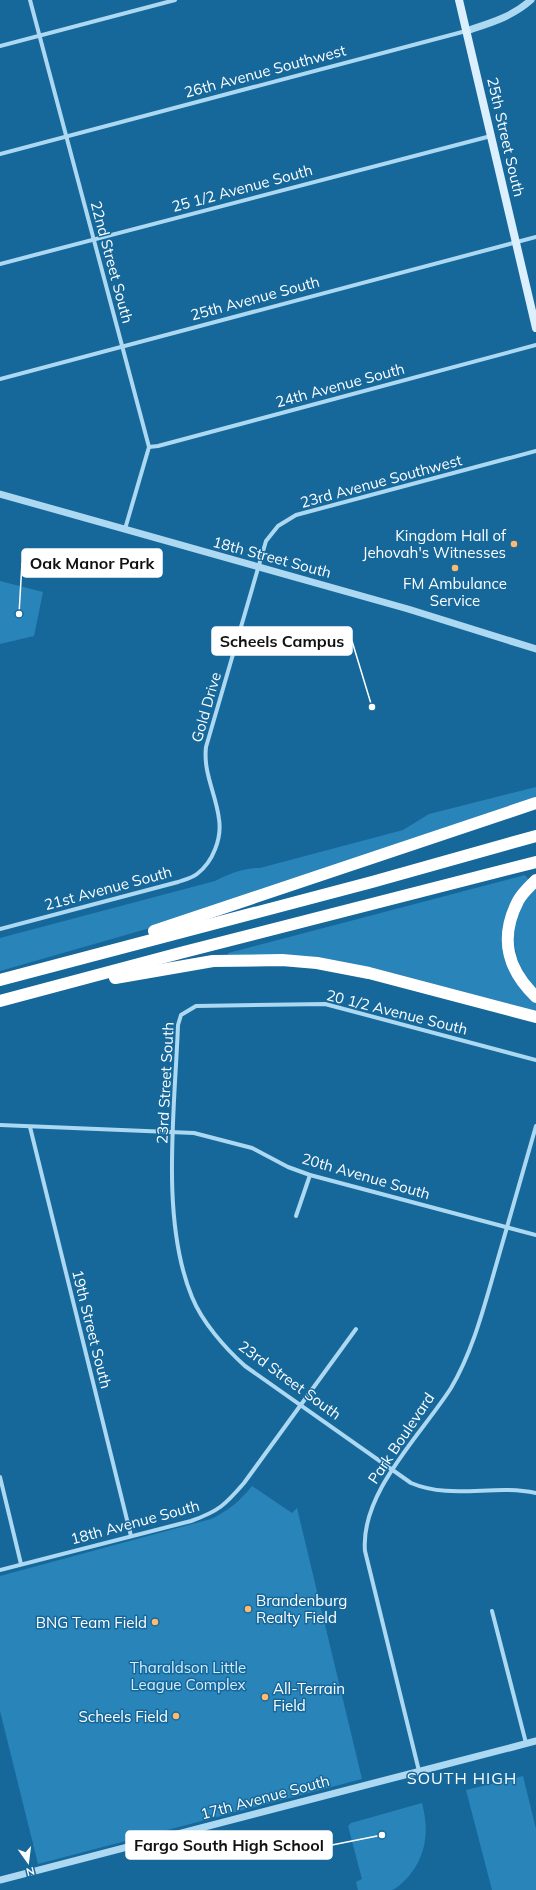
<svg xmlns="http://www.w3.org/2000/svg" width="536" height="1890" viewBox="0 0 536 1890" font-family="Mulish,sans-serif">
<style>
.green{fill:#2984b9}
.lines{fill:none;stroke-linecap:round;stroke-linejoin:round}
.minor{stroke:#acd8f2;stroke-width:4}
.tertiary{stroke:#acd8f2;stroke-width:7}
.secondary{stroke:#dbeffc;stroke-width:8}
.motorway{stroke:#fff;stroke-width:12}
.poi-dot{fill:#ffbb6d;stroke:#16689b;stroke-width:1.5}
.labels{text-anchor:middle;dominant-baseline:central;stroke-width:3;stroke-linejoin:round;paint-order:stroke}
.street-label{font-size:15px;fill:#fff;stroke:#16689b}
.poi-label{font-size:15px;fill:#fff;stroke:#16689b;text-anchor:end}
.park-label{font-size:15px;fill:#d3edfd;stroke:#16689b}
.neighbourhood-label{font-size:16px;letter-spacing:1px;fill:#fff;stroke:#16689b}
.leader{fill:none;stroke:#fff;stroke-width:1.5}
.callout-dot{fill:#fff;stroke:#16689b;stroke-width:1.5}
.callout{fill:#fff;stroke:#fff;stroke-width:1.5}
.callout-label{font-size:16px;text-anchor:middle;font-weight:bold;fill:#111}
</style>
<rect width="100%" height="100%" fill="#16689b"/>
<!-- green -->
<g class="green">
<path d="M 0,581 L 43,592 L 34,636 L 0,644 Z"/>
<path d="M 536,787 L 536,799 L 185,918 L 0,971 L 0,938 L 215,881 C 229,874 244,868 260,868 L 403,830 L 429,814 Z"/>
<path d="M 525,875 L 529,880 L 504,936 L 536,1002 L 536,1013 L 405,978 L 227,958 L 228,953 Z"/>
<path d="M 536,885 L 536,990 C 515,967 505,931 523,902 C 526,896 532,891 536,885 Z"/>
<path d="M 252,1486 L 292,1513 L 297,1508 L 362,1779 L 38,1864 L 0,1711 L 0,1576 L 211,1519 C 228,1511 240,1501 252,1486 Z"/>
<path d="M 523,1776 L 536,1829 L 536,1890 L 492,1890 L 466,1790 Z"/>
<path d="M 422,1803 C 429,1830 427,1854 409,1876 C 405,1880 398,1888 392,1890 C 385,1890 367,1890 358,1890 L 356,1882 L 362,1879 L 348,1826 L 351,1823 Z"/>
</g>
<g class="lines">
<!-- minor -->
<g class="minor">
<path d="M 30,0 L 149,447 L 125,529"/>
<path d="M 0,46 L 175,0"/>
<path d="M 0,154 L 466,31"/>
<path d="M 0,264 L 491,136"/>
<path d="M 0,379 L 536,237"/>
<path d="M 149,447 L 158,446 L 536,345"/>
<path d="M 0,929 L 178,882 C 184,880 192,878 197,874 C 213,862 222,838 219,819 C 216,794 203,773 206,747 L 266,541 L 278,526 L 296,515 L 536,451"/>
<path d="M 536,1060 L 325,1004 L 196,1006 L 181,1015 L 178,1025 C 175,1108 160,1220 192,1297 C 202,1322 225,1348 245,1366 L 411,1483 C 451,1500 494,1484 536,1493"/>
<path d="M 0,1125 L 194,1133 L 252,1148 L 288,1167 L 310,1175 L 536,1235"/>
<path d="M 30,1127 L 131,1536"/>
<path d="M 296,1216 L 310,1175"/>
<path d="M 0,1477 L 21,1564"/>
<path d="M 0,1570 L 191,1521 C 219,1511 225,1505 244,1483 L 356,1329"/>
<path d="M 492,1611 L 526,1743"/>
<path d="M 419,1771 L 365,1551 C 360,1493 421,1435 451,1388 C 470,1356 481,1318 491,1283 C 506,1231 521,1178 536,1126"/>
</g>
<!-- tertiary -->
<g class="tertiary">
<path d="M 466,31 C 490,23 512,17 531,0"/>
<path d="M 0,494 L 408,609 L 536,649"/>
<path d="M 0,1880 L 536,1741"/>
</g>
<!-- secondary -->
<path class="secondary" d="M 459,0 L 536,328"/>
<!-- motorway -->
<g class="motorway">
<path d="M 536,880 C 530,886 522,893 518,901 C 499,938 507,969 536,997"/>
<path d="M 154,931 L 536,803"/>
<path d="M 115,978 L 213,961 L 282,960 L 317,963 L 369,973 L 536,1017"/>
<path d="M 0,980 L 372,882 L 536,836"/>
<path d="M 0,1001 L 180,953 L 536,862"/>
</g>
</g>
<!-- markers -->
<g class="poi-dot">
<circle cx="514" cy="544" r="4"/>
<circle cx="455" cy="568" r="4"/>
<circle cx="248" cy="1609" r="4"/>
<circle cx="155" cy="1622" r="4"/>
<circle cx="265" cy="1697" r="4"/>
<circle cx="176" cy="1716" r="4"/>
</g>
<g class="labels">
<!-- street labels -->
<g class="street-label">
<text transform="translate(265 71) rotate(-15)">26th Avenue Southwest</text>
<text transform="translate(506 137) rotate(77)">25th Street South</text>
<text transform="translate(242 188) rotate(-15)">25 1/2 Avenue South</text>
<text transform="translate(112 262) rotate(75)">22nd Street South</text>
<text transform="translate(255 298) rotate(-15)">25th Avenue South</text>
<text transform="translate(340 385) rotate(-15)">24th Avenue South</text>
<text transform="translate(381 481) rotate(-15)">23rd Avenue Southwest</text>
<text transform="translate(272 557) rotate(15)">18th Street South</text>
<text transform="translate(206 707) rotate(-74)">Gold Drive</text>
<text transform="translate(108 888) rotate(-15)">21st Avenue South</text>
<text transform="translate(397 1012) rotate(14)">20 1/2 Avenue South</text>
<text transform="translate(165 1083) rotate(-87)">23rd Street South</text>
<text transform="translate(366 1176) rotate(16)">20th Avenue South</text>
<text transform="translate(92 1329) rotate(76)">19th Street South</text>
<text transform="translate(290 1380) rotate(36)">23rd Street South</text>
<text transform="translate(401 1438) rotate(-56)">Park Boulevard</text>
<text transform="translate(135 1522) rotate(-15)">18th Avenue South</text>
<text transform="translate(265 1797) rotate(-15)">17th Avenue South</text>
</g>
<!-- poi labels -->
<g class="poi-label">
<text x="506" y="535">Kingdom Hall of<tspan x="506" dy="17">Jehovah's Witnesses</tspan></text>
<text x="455" y="583" text-anchor="middle">FM Ambulance<tspan x="455" dy="17">Service</tspan></text>
<text x="256" y="1600" text-anchor="start">Brandenburg<tspan x="256" dy="17">Realty Field</tspan></text>
<text x="147" y="1622">BNG Team Field</text>
<text x="273" y="1688" text-anchor="start">All-Terrain<tspan x="273" dy="17">Field</tspan></text>
<text x="168" y="1716">Scheels Field</text>
</g>
<!-- park labels -->
<g class="park-label">
<text x="188" y="1667">Tharaldson Little<tspan x="188" dy="17">League Complex</tspan></text>
</g>
<!-- neighbourhood labels -->
<g class="neighbourhood-label">
<text x="462" y="1778">SOUTH HIGH</text>
</g>
</g>
<!-- callouts -->
<path class="leader" d="M19 614L22 563M372 707L352 641M382 1835L332 1845"/>
<g class="callout-dot">
<circle cx="19" cy="614" r="4"/>
<circle cx="372" cy="707" r="4"/>
<circle cx="382" cy="1835" r="4"/>
</g>
<g class="callout">
<rect x="22" y="549" width="140" height="28" rx="4"/>
<rect x="212" y="627" width="140" height="28" rx="4"/>
<rect x="126" y="1831" width="206" height="28" rx="4"/>
</g>
<g class="callout-label">
<text x="92" y="569">Oak Manor Park</text>
<text x="282" y="647">Scheels Campus</text>
<text x="229" y="1851">Fargo South High School</text>
</g>
<!-- north arrow -->
<g transform="translate(28 1862) rotate(166)" stroke="#16689b" stroke-width="3" paint-order="stroke">
<path d="M0-3L7 15L0 10L-7 15Z" fill="#ffffff"/>
<text y="-6" font-size="11" font-weight="bold" text-anchor="middle" fill="#ffffff">N</text>
</g>
</svg>
